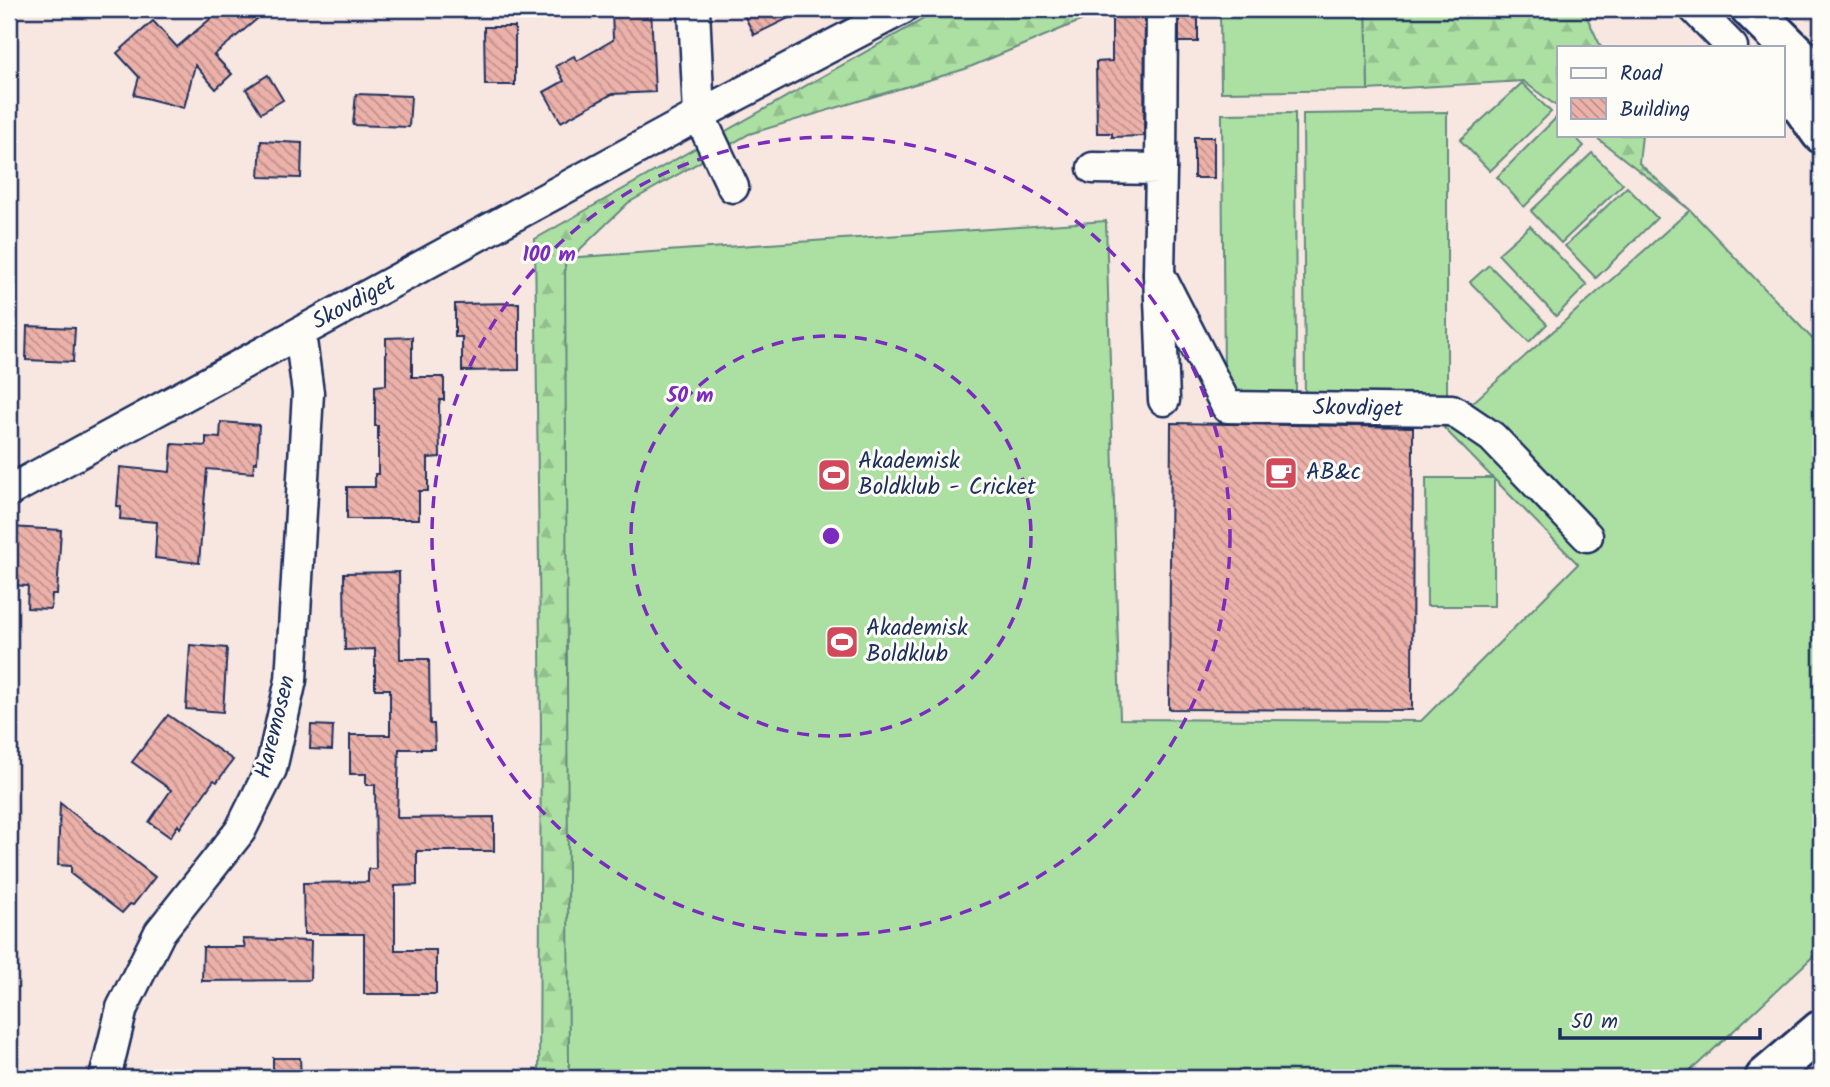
<svg xmlns="http://www.w3.org/2000/svg" width="1830" height="1087" viewBox="0 0 1830 1087" font-family="Kalam,sans-serif">
<style>
.forest{fill:url(#forest-firs);stroke:#648880;stroke-width:2}
.garden{fill:#ace0a2;stroke:#648880;stroke-width:2}
.building{fill:url(#building-back-hatch);stroke:#1b2f5e;stroke-width:2}
.lines{fill:none;stroke-linecap:round;stroke-linejoin:round}
.minor-casing{stroke:#1b2f5e;stroke-width:35}
.major-casing{stroke:#1b2f5e;stroke-width:44}
.highway-casing{stroke:#1b2f5e;stroke-width:44}
.minor{stroke:#fdfcf7;stroke-width:30}
.major{stroke:#fdfcf7;stroke-width:38}
.highway{stroke:#fdfcf7;stroke-width:38}
.ring{fill:none;stroke:#7b2cbf;stroke-width:3.5;stroke-dasharray:12 9}
.labels{text-anchor:middle;dominant-baseline:central;stroke-width:6;stroke-linejoin:round;paint-order:stroke}
.street-label{font-size:23px;fill:#1b2f5e;stroke:#fdfcf7}
.poi-label{font-size:23px;fill:#1b2f5e;stroke:#fdfcf7;text-anchor:start}
.centre{fill:#7b2cbf;stroke:#fdfcf7;stroke-width:3.5}
.ring-label{font-size:21px;text-anchor:middle;font-weight:bold;fill:#7b2cbf;stroke:#fdfcf7;stroke-width:6;stroke-linejoin:round;paint-order:stroke}
</style>
<defs>
<pattern id="forest-firs" width="22" height="20" patternUnits="userSpaceOnUse" patternTransform="scale(1.75)"><rect width="22" height="20" fill="#ace0a2"/><path d="M5 1l3.5 6h-7zM16 11l3.5 6h-7z" fill="#93c08e"/></pattern>
<pattern id="building-back-hatch" width="6" height="6" patternUnits="userSpaceOnUse" patternTransform="scale(1.75)"><rect width="6" height="6" fill="#ecb1a9"/><path d="M-1 5l2 2M0 0l6 6M5-1l2 2" fill="none" stroke="#be908d"/></pattern>
</defs>
<rect width="100%" height="100%" fill="#f8e6e0"/>
<filter id="ink" filterUnits="userSpaceOnUse"><feTurbulence type="fractalNoise" baseFrequency=".0143" numOctaves="2"/><feDisplacementMap in="SourceGraphic" scale="14" xChannelSelector="R" yChannelSelector="G"/><feConvolveMatrix kernelMatrix="1 2 1 2 8 2 1 2 1" color-interpolation-filters="sRGB"/></filter>
<g filter="url(#ink)">
<!-- forest -->
<g class="forest">
<path d="M 947,9 L 1109,9 L 965,69 L 749,134 L 628,203 L 571,258 L 585,1078 L 539,1078 L 541,728 L 535,239 L 936,12 Z"/>
<path d="M 1366,9 L 1583,9 L 1601,47 L 1559,47 L 1559,108 L 1523,81 L 1368,90 Z"/>
<path d="M 1593,135 L 1642,135 L 1639,163 L 1690,210 Z"/>
</g>
<!-- garden -->
<g class="garden">
<path d="M 1220,9 L 1366,9 L 1368,90 L 1221,92 Z"/>
<path d="M 1522,83 L 1551,112 L 1490,171 L 1460,140 Z"/>
<path d="M 1447,112 L 1447,400 L 1305,401 L 1303,114 Z"/>
<path d="M 1295,113 L 1296,400 L 1232,400 L 1224,380 L 1222,114 Z"/>
<path d="M 1556,118 L 1559,121 L 1559,135 L 1573,135 L 1584,146 L 1524,207 L 1497,177 Z"/>
<path d="M 1592,153 L 1623,184 L 1561,243 L 1531,211 Z"/>
<path d="M 1627,187 L 1657,218 L 1596,278 L 1565,246 Z"/>
<path d="M 1690,210 L 1821,348 L 1821,949 L 1697,1065 L 1679,1078 L 569,1078 L 565,258 L 1106,221 L 1120,719 L 1421,721 L 1578,564 L 1494,479 L 1494,606 L 1427,606 L 1426,478 L 1493,478 L 1444,428 Z"/>
<path d="M 1530,226 L 1587,285 L 1556,316 L 1498,254 Z"/>
<path d="M 1489,265 L 1547,324 L 1529,342 L 1470,282 Z"/>
</g>
<!-- building -->
<g class="building">
<path d="M 222,9 L 269,9 L 214,55 L 232,74 L 216,89 L 195,65 L 184,108 L 134,95 L 139,77 L 117,53 L 153,21 L 177,47 Z"/>
<path d="M 612,9 L 651,9 L 655,92 L 612,94 L 561,122 L 544,92 L 564,81 L 556,66 L 574,56 L 577,61 L 613,40 Z"/>
<path d="M 741,9 L 807,9 L 754,35 Z"/>
<path d="M 1112,9 L 1145,9 L 1144,136 L 1112,137 L 1112,133 L 1097,133 L 1096,62 L 1112,61 Z"/>
<rect x="1179" y="9" width="19" height="33"/>
<path d="M 484,27 L 515,27 L 515,85 L 485,85 Z"/>
<path d="M 268,75 L 283,100 L 261,113 L 246,89 Z"/>
<path d="M 356,94 L 411,96 L 409,127 L 353,125 Z"/>
<rect x="1194" y="137" width="20" height="41"/>
<path d="M 261,141 L 302,143 L 301,178 L 259,177 Z"/>
<path d="M 519,303 L 519,370 L 462,371 L 462,337 L 455,337 L 455,304 Z"/>
<path d="M 27,326 L 75,328 L 73,362 L 26,360 Z"/>
<path d="M 412,337 L 412,377 L 444,377 L 444,400 L 440,400 L 439,405 L 440,457 L 428,458 L 428,491 L 419,491 L 419,519 L 347,519 L 347,487 L 375,487 L 375,474 L 378,474 L 378,426 L 375,426 L 375,386 L 386,385 L 386,338 Z"/>
<path d="M 221,422 L 259,425 L 257,463 L 254,462 L 253,473 L 207,469 L 199,563 L 155,558 L 157,522 L 120,519 L 121,507 L 117,506 L 120,467 L 170,472 L 172,444 L 206,446 L 206,437 L 220,438 Z"/>
<path d="M 1171,423 L 1413,427 L 1412,710 L 1169,709 Z"/>
<path d="M 10,527 L 61,530 L 57,594 L 52,594 L 51,609 L 27,608 L 28,586 L 9,585 Z"/>
<path d="M 399,572 L 400,659 L 429,659 L 430,724 L 434,724 L 435,749 L 399,749 L 397,818 L 494,817 L 494,851 L 417,851 L 417,885 L 395,886 L 395,950 L 436,950 L 436,994 L 364,994 L 364,934 L 304,934 L 303,883 L 368,882 L 368,869 L 376,869 L 375,785 L 366,785 L 366,774 L 350,774 L 350,735 L 390,735 L 390,689 L 375,689 L 375,649 L 345,650 L 344,573 Z"/>
<path d="M 190,645 L 227,648 L 223,712 L 186,709 Z"/>
<path d="M 168,715 L 233,760 L 217,782 L 214,780 L 180,828 L 178,825 L 170,837 L 149,822 L 171,790 L 132,762 Z"/>
<path d="M 311,725 L 333,726 L 332,750 L 310,749 Z"/>
<path d="M 60,803 L 155,877 L 133,905 L 130,904 L 122,913 L 71,874 L 71,866 L 58,865 Z"/>
<path d="M 243,939 L 311,941 L 310,980 L 202,981 L 203,947 L 245,947 Z"/>
<path d="M 273,1058 L 300,1058 L 301,1078 L 273,1078 Z"/>
</g>
<g class="lines">
<defs>
<g id="minor">
<path d="M 694,9 L 699,115 L 733,187"/>
<path d="M 1695,9 L 1732,47"/>
<path d="M 1093,168 L 1161,169 L 1159,274 L 1164,400"/>
<path d="M 1161,169 L 1162,9"/>
<path d="M 1159,274 L 1227,407 L 1452,410 L 1492,437 L 1587,536"/>
<path d="M 9,491 L 699,115 L 902,9"/>
<path d="M 105,1078 L 122,1008 L 160,932 L 240,831 L 271,769 L 291,680 L 308,393 L 300,333"/>
</g>
<path id="major" d="M 1765,1078 L 1821,1030"/>
<g id="highway">
<path d="M 1751,9 L 1821,78"/>
<path d="M 1783,80 L 1821,133"/>
</g>
</defs>
<!-- minor casing -->
<use href="#minor" class="minor-casing"/>
<!-- major casing -->
<use href="#major" class="major-casing"/>
<!-- highway casing -->
<use href="#highway" class="highway-casing"/>
<!-- minor -->
<use href="#minor" class="minor"/>
<!-- major -->
<use href="#major" class="major"/>
<!-- highway -->
<use href="#highway" class="highway"/>
</g>
</g>
<!-- distance rings -->
<g class="ring">
<circle cx="831" cy="536" r="200"/>
<circle cx="831" cy="536" r="399"/>
</g>
<!-- icons -->
<defs>
<symbol id="cafe-square" viewBox="-11 -11 22 22"><rect x="-9" y="-9" width="18" height="18" rx="4" fill="#d1495b" stroke="#fdfcf7"/><path d="M-5.5-4.5H6V0H3Q3 3.5 0 3.5H-2.5Q-5.5 3.5-5.5 0ZM3-3.2v2h1.7v-2ZM-6 4.5H4V6H-6Z" fill="#fff"/></symbol>
<symbol id="stadium-square" viewBox="-11 -11 22 22"><rect x="-9" y="-9" width="18" height="18" rx="4" fill="#d1495b" stroke="#fdfcf7"/><path d="M0-5a6.5 5 0 1 0 0 10a6.5 5 0 1 0 0-10ZM-3.5-1.8h7v3.6h-7Z" fill="#fff"/></symbol>
</defs>
<g fill-rule="evenodd">
<use href="#cafe-square" x="1262" y="454" width="38" height="38"/>
<use href="#stadium-square" x="815" y="456" width="38" height="38"/>
<use href="#stadium-square" x="823" y="623" width="38" height="38"/>
</g>
<g class="labels">
<!-- street labels -->
<g class="street-label">
<text transform="translate(354 303) rotate(-28)">Skovdiget</text>
<text transform="translate(1358 409) rotate(1)">Skovdiget</text>
<text transform="translate(276 727) rotate(-76)">Haremosen</text>
</g>
<!-- poi labels -->
<g class="poi-label">
<text x="858" y="462">Akademisk<tspan x="858" dy="26">Boldklub - Cricket</tspan></text>
<text x="1306" y="473">AB&amp;c</text>
<text x="866" y="629">Akademisk<tspan x="866" dy="26">Boldklub</tspan></text>
</g>
</g>
<circle cx="831" cy="536" r="10" class="centre"/>
<g class="ring-label">
<text x="549" y="261">100 m</text>
<text x="690" y="402">50 m</text>
</g>
<!-- margin -->
<rect width="1830" height="1087" fill="none" stroke="#fdfcf7" stroke-width="35"/>
<rect x="18" y="18" width="1795" height="1052" fill="none" stroke="#1b2f5e" stroke-width="2.5" filter="url(#ink)"/>
<!-- legend -->
<rect x="1557" y="46" width="228" height="91" fill="#fdfcf7" stroke="#a3aaba" stroke-width="2"/>
<rect x="1571" y="68" width="35" height="10" fill="#fdfcf7" stroke="#a3aaba" stroke-width="2"/>
<text x="1620" y="80" font-size="21" fill="#1b2f5e">Road</text>
<rect x="1571" y="98" width="35" height="21" fill="url(#building-back-hatch)" stroke="#a3aaba" stroke-width="2"/>
<text x="1620" y="116" font-size="21" fill="#1b2f5e">Building</text>
<!-- scale -->
<path d="M1560 1028v10h200v-10" fill="none" stroke="#1b2f5e" stroke-width="3.5"/>
<text x="1571" y="1028" font-size="21" fill="#1b2f5e" stroke="#fdfcf7" stroke-width="5" paint-order="stroke">50 m</text>
</svg>
